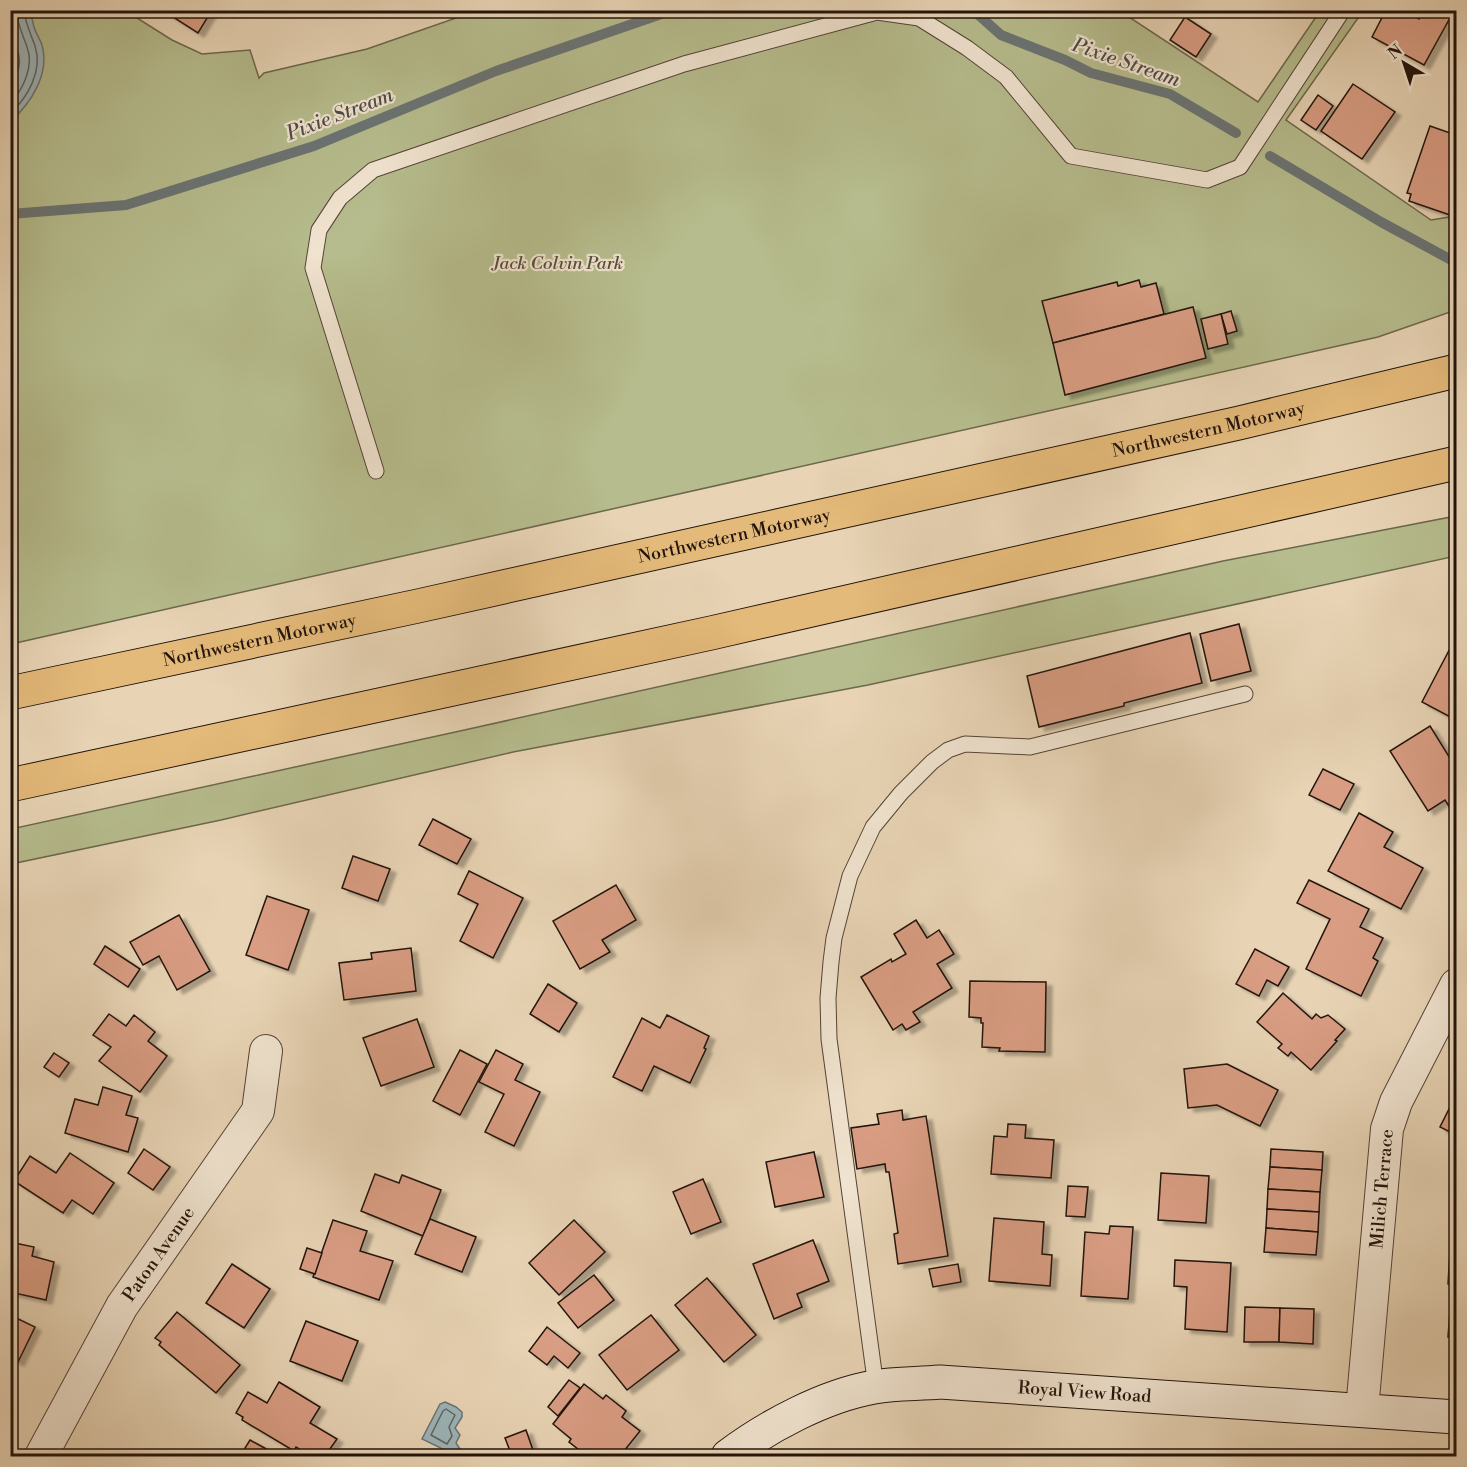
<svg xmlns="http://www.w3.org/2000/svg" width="1467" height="1467" viewBox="0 0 1467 1467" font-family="'Libre Bodoni',serif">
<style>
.green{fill:#b6bc8d;stroke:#6c684c;stroke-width:1.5}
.water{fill:#9cb5b9;stroke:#6b7474;stroke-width:1.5}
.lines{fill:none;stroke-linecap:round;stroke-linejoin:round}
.shore{stroke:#5f6462;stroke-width:1.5}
.stream{stroke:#6b7474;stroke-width:10}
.building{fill:#d99d83;stroke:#22130c;stroke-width:1.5;filter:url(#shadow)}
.lane-casing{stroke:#544336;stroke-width:17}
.street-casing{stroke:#544336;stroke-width:34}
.secondary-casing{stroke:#22130c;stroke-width:35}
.highway-casing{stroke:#22130c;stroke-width:35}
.lane{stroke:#f0e3cf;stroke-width:15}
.street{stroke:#f0e3cf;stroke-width:32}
.secondary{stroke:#f0e3cf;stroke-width:33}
.highway{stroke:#e4ba7a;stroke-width:33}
.labels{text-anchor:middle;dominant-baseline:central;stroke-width:4.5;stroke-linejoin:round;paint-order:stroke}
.park-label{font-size:18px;font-style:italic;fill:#564e39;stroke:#f0e3cf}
.street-label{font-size:18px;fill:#22130c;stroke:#f0e3cf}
.water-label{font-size:20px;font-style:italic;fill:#4d4c49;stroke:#f0e3cf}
</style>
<defs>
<filter id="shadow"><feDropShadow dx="6" dy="4" stdDeviation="1.5" flood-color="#0004"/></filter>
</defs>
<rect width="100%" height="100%" fill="#e8d4b5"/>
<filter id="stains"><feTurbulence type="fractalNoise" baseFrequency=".00333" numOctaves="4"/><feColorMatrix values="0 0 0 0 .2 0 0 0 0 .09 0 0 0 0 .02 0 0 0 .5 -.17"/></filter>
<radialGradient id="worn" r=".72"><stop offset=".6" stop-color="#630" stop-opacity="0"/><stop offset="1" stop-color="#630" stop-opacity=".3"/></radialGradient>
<!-- green -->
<g class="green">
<path d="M 10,11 L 126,11 L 172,40 L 202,54 L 250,50 L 259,78 L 264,73 L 367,49 L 476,11 L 1120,11 L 1258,102 L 1320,11 L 1363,11 L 1286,120 L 1431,220 L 1456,216 L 1456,310 L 1378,337 L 11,644 Z"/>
<path d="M 1456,516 L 1456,556 L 868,685 L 513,752 L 221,820 L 11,864 L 11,829 L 460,731 L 1223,561 Z"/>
</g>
<!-- water -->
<g class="water">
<path d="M 11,10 L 27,11 C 33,16 32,20 34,27 C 36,34 40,39 42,45 C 50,74 31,103 11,121 Z"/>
<path d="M 445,1402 L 456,1407 L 462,1412 L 462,1417 L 455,1428 L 460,1435 L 456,1443 L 462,1452 L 459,1456 L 450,1456 L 445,1450 L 422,1439 L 440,1404 Z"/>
</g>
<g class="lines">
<!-- shore -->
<g class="shore">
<path d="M 10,25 C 16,54 28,57 10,88"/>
<path d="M 10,103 C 24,89 34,65 27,47 C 23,35 17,23 16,10"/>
<path d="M 10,113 C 28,98 43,70 35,46 C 31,34 25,23 24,10"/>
<path d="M 446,1409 L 455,1415 L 449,1427 L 452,1436 L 447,1444 L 431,1435 L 443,1411 Z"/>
</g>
<!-- stream -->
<g class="stream">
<path d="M 973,10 L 1001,35 L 1065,60 L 1091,73 L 1170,94 L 1236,133"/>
<path d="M 1270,156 L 1381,222 L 1455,262"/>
<path d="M 10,214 L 126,205 L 314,146 L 496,71 L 673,10"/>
</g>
</g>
<!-- building -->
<g class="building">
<path d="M 162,10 L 212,10 L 198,33 Z"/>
<path d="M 1386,10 L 1404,10 L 1419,19 L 1424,10 L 1441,10 L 1451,16 L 1424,65 L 1372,37 Z"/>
<path d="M 1185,17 L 1211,34 L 1196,57 L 1170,40 Z"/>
<path d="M 1353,84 L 1395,112 L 1362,159 L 1321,131 Z"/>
<path d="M 1318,95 L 1333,106 L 1316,130 L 1301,120 Z"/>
<path d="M 1430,126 L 1456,135 L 1456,205 L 1453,216 L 1409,201 L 1411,194 L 1407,193 Z"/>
<path d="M 1139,280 L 1141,287 L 1156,283 L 1164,314 L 1053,343 L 1042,301 L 1117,282 L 1118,286 Z"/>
<path d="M 1193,307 L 1206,358 L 1065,395 L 1053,343 Z"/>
<path d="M 1231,311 L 1237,331 L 1227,334 L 1221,314 Z"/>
<path d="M 1221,314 L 1228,344 L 1208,349 L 1201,319 Z"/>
<path d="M 1239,624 L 1251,671 L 1211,681 L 1200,634 Z"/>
<path d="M 1190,633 L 1202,683 L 1124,703 L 1124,706 L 1039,727 L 1027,676 Z"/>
<path d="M 1456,637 L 1456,720 L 1422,702 Z"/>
<path d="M 1430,726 L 1456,768 L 1456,812 L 1454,814 L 1445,800 L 1428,811 L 1390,751 Z"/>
<path d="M 1323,769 L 1354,784 L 1340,810 L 1309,795 Z"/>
<path d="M 1359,813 L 1393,832 L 1384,847 L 1423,868 L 1401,909 L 1328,871 Z"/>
<path d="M 433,819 L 471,839 L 457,864 L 419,845 Z"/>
<path d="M 353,856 L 390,869 L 378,901 L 342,888 Z"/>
<path d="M 469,871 L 523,898 L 493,958 L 460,941 L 478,904 L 458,894 Z"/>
<path d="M 1309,880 L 1369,909 L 1360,927 L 1383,938 L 1373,958 L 1378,961 L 1361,996 L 1306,969 L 1330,919 L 1297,903 Z"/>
<path d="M 616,885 L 636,920 L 602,940 L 610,952 L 580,969 L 553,921 Z"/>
<path d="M 267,896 L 309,910 L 288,970 L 246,955 Z"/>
<path d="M 179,915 L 210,971 L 177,990 L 159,956 L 143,965 L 130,942 Z"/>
<path d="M 916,920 L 927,938 L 939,930 L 954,954 L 937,964 L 952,988 L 913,1012 L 920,1022 L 906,1030 L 902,1024 L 893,1030 L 861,977 L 891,959 L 892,962 L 906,954 L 894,934 Z"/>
<path d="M 105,946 L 140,969 L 128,987 L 94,964 Z"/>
<path d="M 411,948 L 416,991 L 344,1000 L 339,963 L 372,959 L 371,953 Z"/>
<path d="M 1255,949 L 1289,967 L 1278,986 L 1267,980 L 1259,996 L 1236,984 Z"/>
<path d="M 970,981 L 1046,982 L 1045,1052 L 999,1051 L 1000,1048 L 982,1047 L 983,1023 L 981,1023 L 981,1018 L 969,1017 Z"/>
<path d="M 548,984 L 577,1003 L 559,1032 L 530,1014 Z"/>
<path d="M 1283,993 L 1312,1019 L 1316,1014 L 1321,1018 L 1328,1015 L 1345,1029 L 1335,1040 L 1337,1041 L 1311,1070 L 1291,1052 L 1288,1056 L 1278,1048 L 1282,1044 L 1257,1022 Z"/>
<path d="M 109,1014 L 126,1026 L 134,1015 L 155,1032 L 148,1041 L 167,1056 L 140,1092 L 99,1061 L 111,1047 L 93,1035 Z"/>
<path d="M 667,1015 L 709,1036 L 704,1048 L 706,1049 L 690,1083 L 654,1066 L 642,1091 L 613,1077 L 642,1018 L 660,1028 Z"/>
<path d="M 417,1019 L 434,1067 L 381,1086 L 363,1038 Z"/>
<path d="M 460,1050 L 487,1064 L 460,1115 L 433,1101 Z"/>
<path d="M 496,1050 L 523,1064 L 515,1080 L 540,1092 L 514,1146 L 485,1132 L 504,1094 L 479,1082 Z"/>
<path d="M 54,1053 L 69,1063 L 59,1077 L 44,1067 Z"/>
<path d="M 1227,1064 L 1278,1090 L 1260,1126 L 1217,1105 L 1188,1108 L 1184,1069 Z"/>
<path d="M 103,1087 L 132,1096 L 126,1115 L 138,1118 L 128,1152 L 65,1133 L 75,1099 L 98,1105 Z"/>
<path d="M 1456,1095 L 1456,1135 L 1440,1127 Z"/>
<path d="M 902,1110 L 903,1120 L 926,1116 L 948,1256 L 898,1264 L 894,1234 L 898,1233 L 889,1172 L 886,1172 L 885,1164 L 857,1169 L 851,1128 L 879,1124 L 877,1114 Z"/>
<path d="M 1008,1124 L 1026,1125 L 1025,1138 L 1054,1140 L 1051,1178 L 991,1174 L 994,1136 L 1007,1137 Z"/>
<path d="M 144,1149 L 170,1167 L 153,1190 L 128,1173 Z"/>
<path d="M 1271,1149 L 1323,1152 L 1322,1170 L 1270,1167 Z"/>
<path d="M 814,1152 L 824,1197 L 775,1207 L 766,1162 Z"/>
<path d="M 70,1153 L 114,1183 L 93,1214 L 72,1200 L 63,1213 L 14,1181 L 30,1156 L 56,1173 Z"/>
<path d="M 1270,1167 L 1322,1170 L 1320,1192 L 1268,1189 Z"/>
<path d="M 1161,1173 L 1209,1176 L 1206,1223 L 1158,1220 Z"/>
<path d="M 375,1174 L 399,1183 L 402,1175 L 441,1190 L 423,1236 L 361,1211 Z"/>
<path d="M 703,1179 L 721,1222 L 691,1234 L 673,1192 Z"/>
<path d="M 1068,1186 L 1088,1187 L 1085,1217 L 1066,1216 Z"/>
<path d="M 1268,1189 L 1320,1192 L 1319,1212 L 1267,1209 Z"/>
<path d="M 1267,1209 L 1319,1212 L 1318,1232 L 1266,1228 Z"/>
<path d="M 994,1218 L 1044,1222 L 1042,1254 L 1052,1255 L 1050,1286 L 989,1281 Z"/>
<path d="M 430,1219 L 476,1237 L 462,1272 L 415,1254 Z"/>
<path d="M 333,1220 L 367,1231 L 360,1251 L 393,1261 L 379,1300 L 313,1277 Z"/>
<path d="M 574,1220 L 605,1252 L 559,1295 L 529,1263 Z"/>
<path d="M 1110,1226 L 1133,1227 L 1128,1299 L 1081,1296 L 1085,1232 L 1109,1234 Z"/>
<path d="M 1266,1228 L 1318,1232 L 1316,1255 L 1264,1252 Z"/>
<path d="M 813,1240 L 829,1281 L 797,1294 L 802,1307 L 774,1319 L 753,1264 Z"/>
<path d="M 1455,1240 L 1456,1240 L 1456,1337 L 1448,1337 L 1452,1285 L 1448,1284 L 1450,1251 L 1454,1251 Z"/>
<path d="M 10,1242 L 34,1247 L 32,1256 L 54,1262 L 46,1300 L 10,1292 Z"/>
<path d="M 307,1248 L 322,1253 L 315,1274 L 300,1269 Z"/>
<path d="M 1175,1260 L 1231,1263 L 1227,1332 L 1185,1329 L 1187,1287 L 1174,1286 Z"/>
<path d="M 232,1264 L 270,1289 L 244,1328 L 206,1303 Z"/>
<path d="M 958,1264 L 961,1282 L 933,1287 L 929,1269 Z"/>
<path d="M 594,1275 L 614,1300 L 578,1328 L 558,1303 Z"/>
<path d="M 707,1278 L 756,1335 L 724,1362 L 675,1305 Z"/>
<path d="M 1245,1307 L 1280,1308 L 1279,1342 L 1244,1342 Z"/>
<path d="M 1280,1308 L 1314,1309 L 1313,1344 L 1279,1342 Z"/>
<path d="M 177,1312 L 240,1365 L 216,1393 L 159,1345 L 161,1342 L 155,1338 Z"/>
<path d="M 10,1315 L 35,1327 L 18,1362 L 10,1358 Z"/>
<path d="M 651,1315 L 679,1350 L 627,1390 L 599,1355 Z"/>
<path d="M 306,1321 L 358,1341 L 342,1381 L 290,1361 Z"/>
<path d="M 547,1327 L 580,1353 L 568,1368 L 554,1356 L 547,1365 L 529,1351 Z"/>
<path d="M 569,1380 L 580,1388 L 558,1416 L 548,1407 Z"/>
<path d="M 279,1382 L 320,1407 L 310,1423 L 337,1439 L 325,1456 L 311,1456 L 296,1447 L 294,1451 L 242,1420 L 243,1417 L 236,1413 L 248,1392 L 267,1403 Z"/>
<path d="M 584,1384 L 603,1399 L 606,1395 L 626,1411 L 622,1417 L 640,1431 L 620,1456 L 587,1456 L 569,1442 L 571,1439 L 553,1424 Z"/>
<path d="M 526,1430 L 535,1456 L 493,1456 L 510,1451 L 505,1438 Z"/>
<path d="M 250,1440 L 279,1456 L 240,1456 Z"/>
</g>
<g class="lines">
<defs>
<g id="lane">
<path d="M 376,471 L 313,268 L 319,230 L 340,198 L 373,170 L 684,64 L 877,12 L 919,18 L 967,48 L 1006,77 L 1071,156 L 1207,180 L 1240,167 L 1343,10"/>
<path d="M 876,1387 L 829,1039 L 828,998 L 831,962 L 834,938 L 850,876 L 873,827 L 901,793 L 932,762 L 948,750 L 965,744 L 1030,747 L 1245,694"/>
</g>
<g id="street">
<path id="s1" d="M 1362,1410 L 1387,1129 L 1396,1102 L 1456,985"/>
<path id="s2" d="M 41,1456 L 122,1306 L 258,1111 L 266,1051"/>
</g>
<g id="secondary">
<path id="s3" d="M 728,1456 C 768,1426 824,1396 874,1387 C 895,1383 918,1384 940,1382 L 1456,1417"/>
</g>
<g id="highway">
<path id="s4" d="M 10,693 L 418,606 L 1239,423 L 1456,371"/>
<path d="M 10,785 L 711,633 L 1456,463"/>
</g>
</defs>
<!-- lane casing -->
<use href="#lane" class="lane-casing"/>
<!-- street casing -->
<use href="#street" class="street-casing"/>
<!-- secondary casing -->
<use href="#secondary" class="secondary-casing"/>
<!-- highway casing -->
<use href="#highway" class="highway-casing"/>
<!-- lane -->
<use href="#lane" class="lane"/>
<!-- street -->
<use href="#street" class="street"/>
<!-- secondary -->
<use href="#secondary" class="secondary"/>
<!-- highway -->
<use href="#highway" class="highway"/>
</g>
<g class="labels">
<!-- park labels -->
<g class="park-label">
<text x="558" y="263">Jack Colvin Park</text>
</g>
<!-- street labels -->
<g class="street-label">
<text stroke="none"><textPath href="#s4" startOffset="1227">Northwestern Motorway</textPath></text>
<text stroke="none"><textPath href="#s4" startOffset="741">Northwestern Motorway</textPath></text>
<text stroke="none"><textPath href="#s4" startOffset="255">Northwestern Motorway</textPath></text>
<text stroke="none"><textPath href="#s1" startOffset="222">Milich Terrace</textPath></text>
<text stroke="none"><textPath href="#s2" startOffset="234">Paton Avenue</textPath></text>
<text stroke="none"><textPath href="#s3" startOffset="374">Royal View Road</textPath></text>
</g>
<!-- water labels -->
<g class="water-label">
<text transform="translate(1126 63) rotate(19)">Pixie Stream</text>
<text transform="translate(340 115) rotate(-21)">Pixie Stream</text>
</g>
</g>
<!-- margin -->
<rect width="1467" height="1467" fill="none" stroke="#e8d4b5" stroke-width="36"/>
<rect x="12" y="12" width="1443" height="1443" fill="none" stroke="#22130c" stroke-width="3"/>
<rect x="18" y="18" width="1431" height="1431" fill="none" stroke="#22130c" stroke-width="1.5"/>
<!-- north arrow -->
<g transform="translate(1404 63) rotate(321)" stroke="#f0e3cf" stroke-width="4.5" paint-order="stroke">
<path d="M0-4.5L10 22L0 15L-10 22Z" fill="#22130c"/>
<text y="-9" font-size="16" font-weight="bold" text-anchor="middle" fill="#22130c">N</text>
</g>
<rect width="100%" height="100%" filter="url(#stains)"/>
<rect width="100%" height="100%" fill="url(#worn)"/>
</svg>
